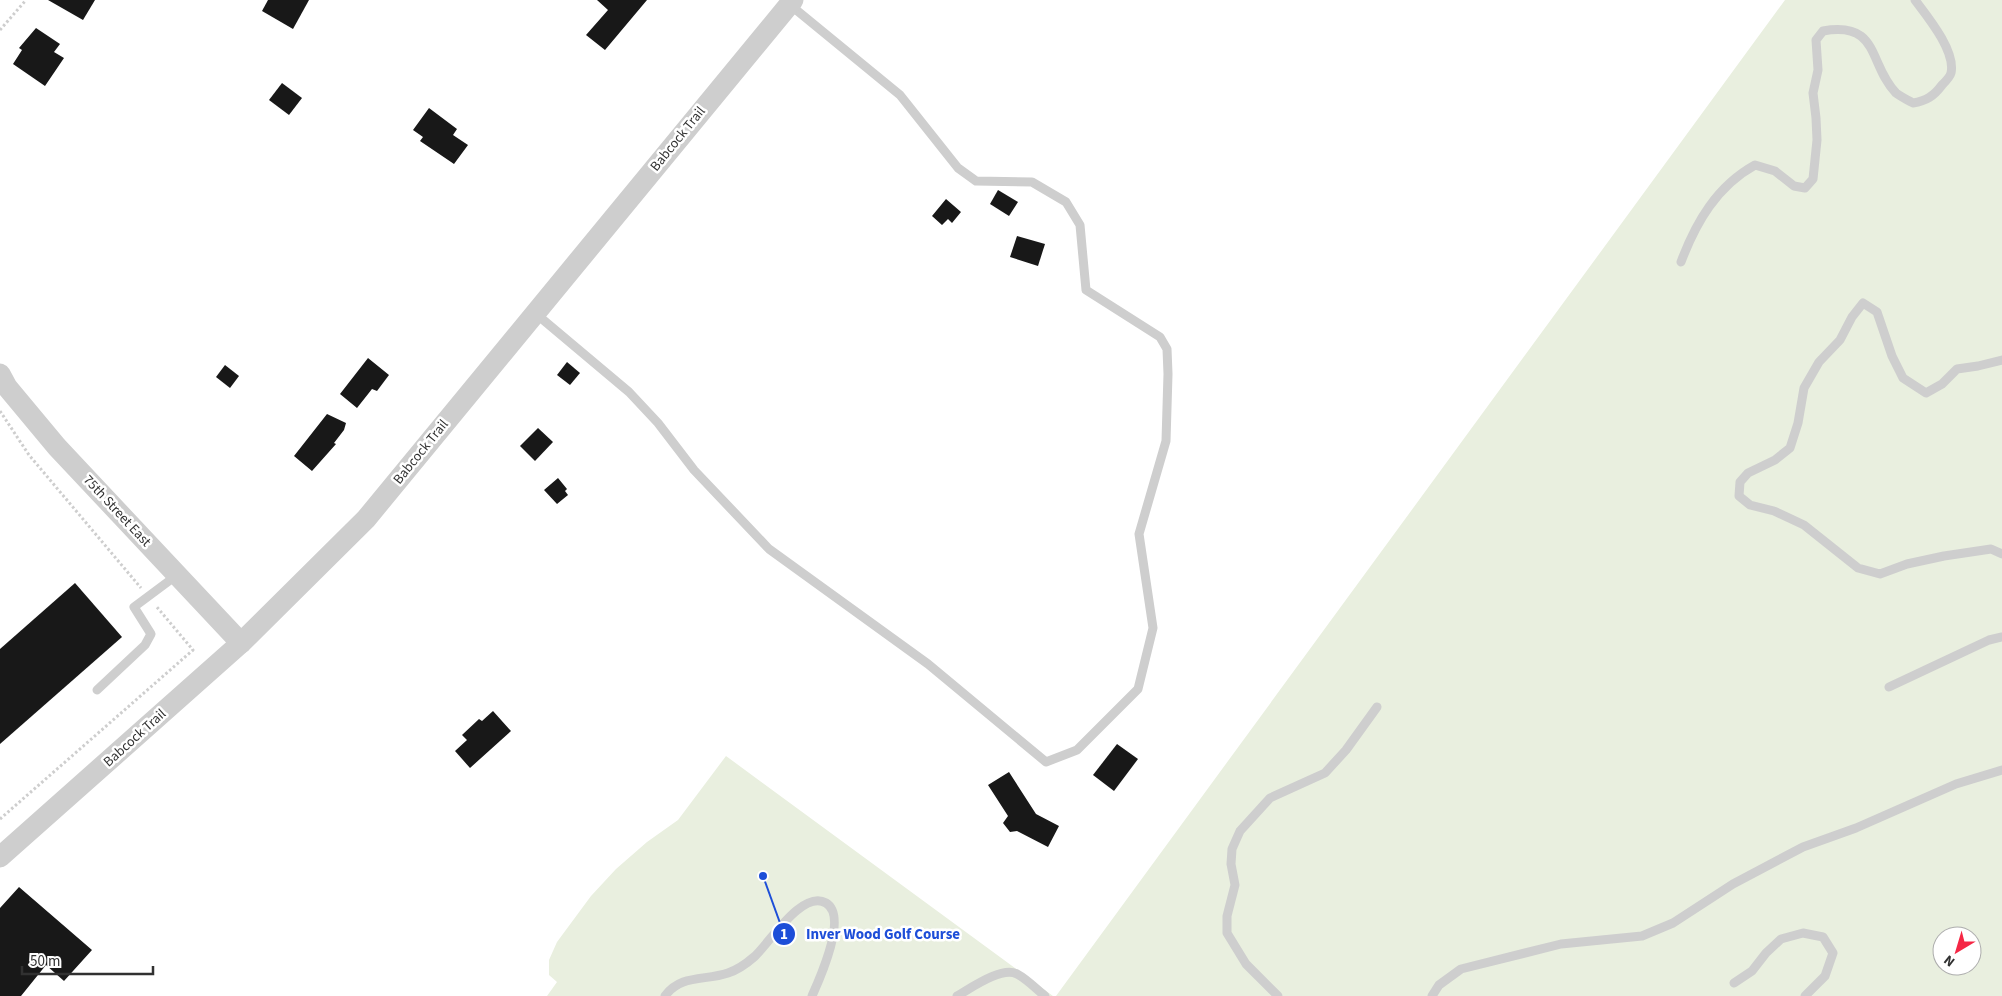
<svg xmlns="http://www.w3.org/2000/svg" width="2002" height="996" viewBox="0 0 2002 996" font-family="'Source Sans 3',sans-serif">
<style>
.green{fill:#e9efdf;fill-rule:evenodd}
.building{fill:#181818}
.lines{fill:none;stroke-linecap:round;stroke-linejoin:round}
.path{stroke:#cecece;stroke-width:3;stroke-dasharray:2.5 2.5;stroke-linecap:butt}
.service{stroke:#cecece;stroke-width:9}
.tertiary{stroke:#cecece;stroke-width:21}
.labels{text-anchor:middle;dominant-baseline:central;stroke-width:5;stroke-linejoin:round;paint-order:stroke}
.street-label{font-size:14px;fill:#313131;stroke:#fff}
.leader{fill:none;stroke:#1d4ed8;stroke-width:2}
.callout-dot{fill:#1d4ed8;stroke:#fff;stroke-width:2}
.mark-label{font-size:15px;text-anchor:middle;font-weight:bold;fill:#fff}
.callout-label{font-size:15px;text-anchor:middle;font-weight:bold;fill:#1d4ed8;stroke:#fff;stroke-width:5;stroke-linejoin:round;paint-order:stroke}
</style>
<rect width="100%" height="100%" fill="#fff"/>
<!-- green -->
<g class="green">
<path d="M 1785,0 L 2002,0 L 2002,996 L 1056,996 ZM 1942,936 L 1972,936 L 1972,966 L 1942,966 Z"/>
<path d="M 726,756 L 1053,996 L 547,996 L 557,982 L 549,975 L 549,960 L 557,942 L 591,896 L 616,869 L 647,842 L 678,820 Z"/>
</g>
<!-- building -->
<g class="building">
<path d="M 48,0 L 95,0 L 83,20 Z"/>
<path d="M 268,0 L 309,0 L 293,29 L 262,11 Z"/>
<path d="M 597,0 L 647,0 L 605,50 L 586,35 L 608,10 Z"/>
<path d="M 36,28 L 60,44 L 54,52 L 64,58 L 45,86 L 13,64 L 22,50 L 19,48 Z"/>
<path d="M 282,83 L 302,98 L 289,115 L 269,100 Z"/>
<path d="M 429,108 L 457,129 L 453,135 L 468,145 L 454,164 L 420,141 L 423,137 L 413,130 Z"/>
<path d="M 998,190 L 1018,202 L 1009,216 L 990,204 Z"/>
<path d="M 946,199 L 961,212 L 952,223 L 948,219 L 942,225 L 932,216 Z"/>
<path d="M 1017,236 L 1045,244 L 1038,266 L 1010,257 Z"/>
<path d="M 368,358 L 389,375 L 377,391 L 372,389 L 357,408 L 340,394 Z"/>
<path d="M 567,362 L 580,373 L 570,385 L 557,375 Z"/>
<path d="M 225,365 L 239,376 L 230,388 L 216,377 Z"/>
<path d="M 327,414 L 346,423 L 344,430 L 334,443 L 336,444 L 312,471 L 294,456 Z"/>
<path d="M 538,428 L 553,442 L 535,461 L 520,446 Z"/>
<path d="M 558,478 L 567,489 L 565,491 L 568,495 L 557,504 L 544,490 Z"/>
<path d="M 75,583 L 122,637 L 0,744 L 0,649 Z"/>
<path d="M 493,711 L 511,731 L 470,768 L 455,751 L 467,740 L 462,735 L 479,719 L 482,721 Z"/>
<path d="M 1117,744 L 1138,759 L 1114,791 L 1093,775 Z"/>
<path d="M 1009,772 L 1036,814 L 1059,826 L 1048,847 L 1017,831 L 1010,832 L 1003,823 L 1008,816 L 988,785 Z"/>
<path d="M 19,887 L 92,950 L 64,981 L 46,965 L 21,996 L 0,996 L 0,908 Z"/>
</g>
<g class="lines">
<!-- path -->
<g class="path">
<path d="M 0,30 L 26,0"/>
<path d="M 0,411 L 29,455 L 141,588"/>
<path d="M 0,819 L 193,650 L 156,606"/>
</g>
<!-- service -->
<g class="service">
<path d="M 1681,262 C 1696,222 1717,186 1755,165 L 1775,171 L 1794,186 L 1805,188 L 1813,179 L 1817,140 L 1816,118 L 1813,93 L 1818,70 L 1816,40 L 1823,31 C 1880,21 1868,64 1896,93 C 1901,97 1908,100 1913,103 C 1926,101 1934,96 1942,85 C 1945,82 1950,77 1951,73 C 1956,51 1927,16 1915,0"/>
<path d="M 535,313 L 629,392 L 658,423 L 694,470 L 769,549 L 928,664 L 1046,762 L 1077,750 L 1138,689 L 1153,628 L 1139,534 L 1166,441 L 1168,374 L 1167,349 L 1160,337 L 1086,290 L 1080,225 L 1066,202 L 1032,182 L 976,181 L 958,168 L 900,95 L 789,4"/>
<path d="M 2002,360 L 1978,366 L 1957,369 L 1942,384 L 1926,393 L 1903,378 L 1892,356 L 1877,312 L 1863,303 L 1852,317 L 1840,340 L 1819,362 L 1804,388 L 1798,423 L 1790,448 L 1775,460 L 1748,473 L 1740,482 L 1739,496 L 1750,505 L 1774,511 L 1804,525 L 1858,568 L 1880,574 L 1907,564 L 1944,556 L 1991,549 L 2002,554"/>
<path d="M 1889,687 L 1989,640 L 2002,637"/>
<path d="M 97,690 L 145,645 L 151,634 L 134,607 L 177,575"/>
<path d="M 1734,983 L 1752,971 L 1766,953 L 1781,939 L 1803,933 L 1823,937 L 1833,953 L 1825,976 L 1805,996"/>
<path d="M 665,996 C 681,974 705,981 728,973 C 737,970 746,964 754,957 C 769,944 802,889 826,903 C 848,916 820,978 812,996"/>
<path d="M 957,996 C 971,988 1002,966 1017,974 C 1028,980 1036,989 1045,996"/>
<path d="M 1278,996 L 1246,964 L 1227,933 L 1227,916 L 1235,885 L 1231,864 L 1232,849 L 1240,831 L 1270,798 L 1325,773 L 1346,750 L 1377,707"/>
<path d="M 1432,996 L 1439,985 L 1461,969 L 1561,944 L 1642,936 L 1673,923 L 1733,884 L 1803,847 L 1856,828 L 1956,784 L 2002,770"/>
</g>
<!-- tertiary -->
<g class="tertiary">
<path d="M 0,374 L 7,387 L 57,447 L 241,643"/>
<path d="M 0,857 L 241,643 L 366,519 L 793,0"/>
</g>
</g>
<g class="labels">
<!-- street labels -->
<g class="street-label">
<text transform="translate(678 139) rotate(-51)">Babcock Trail</text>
<text transform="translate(421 452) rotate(-51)">Babcock Trail</text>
<text transform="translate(117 511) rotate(47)">75th Street East</text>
<text transform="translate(135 738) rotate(-42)">Babcock Trail</text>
</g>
</g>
<!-- callouts -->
<path class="leader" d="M763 876L784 934"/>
<g class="callout-dot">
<circle cx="763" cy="876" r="5"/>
<circle cx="784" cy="934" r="12"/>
</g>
<g class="mark-label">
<text x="784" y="939">1</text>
</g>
<g class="callout-label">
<text x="883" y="939">Inver Wood Golf Course</text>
</g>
<!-- north arrow -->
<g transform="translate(1957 951) rotate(218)"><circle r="24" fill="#ffffff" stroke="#adadad"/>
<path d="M0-4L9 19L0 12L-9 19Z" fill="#f52745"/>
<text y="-8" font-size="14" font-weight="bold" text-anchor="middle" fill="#313131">N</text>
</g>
<!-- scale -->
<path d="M22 966v8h131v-8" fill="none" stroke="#313131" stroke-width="2.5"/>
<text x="30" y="966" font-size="15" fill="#313131" stroke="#ffffff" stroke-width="4" paint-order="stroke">50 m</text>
</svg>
